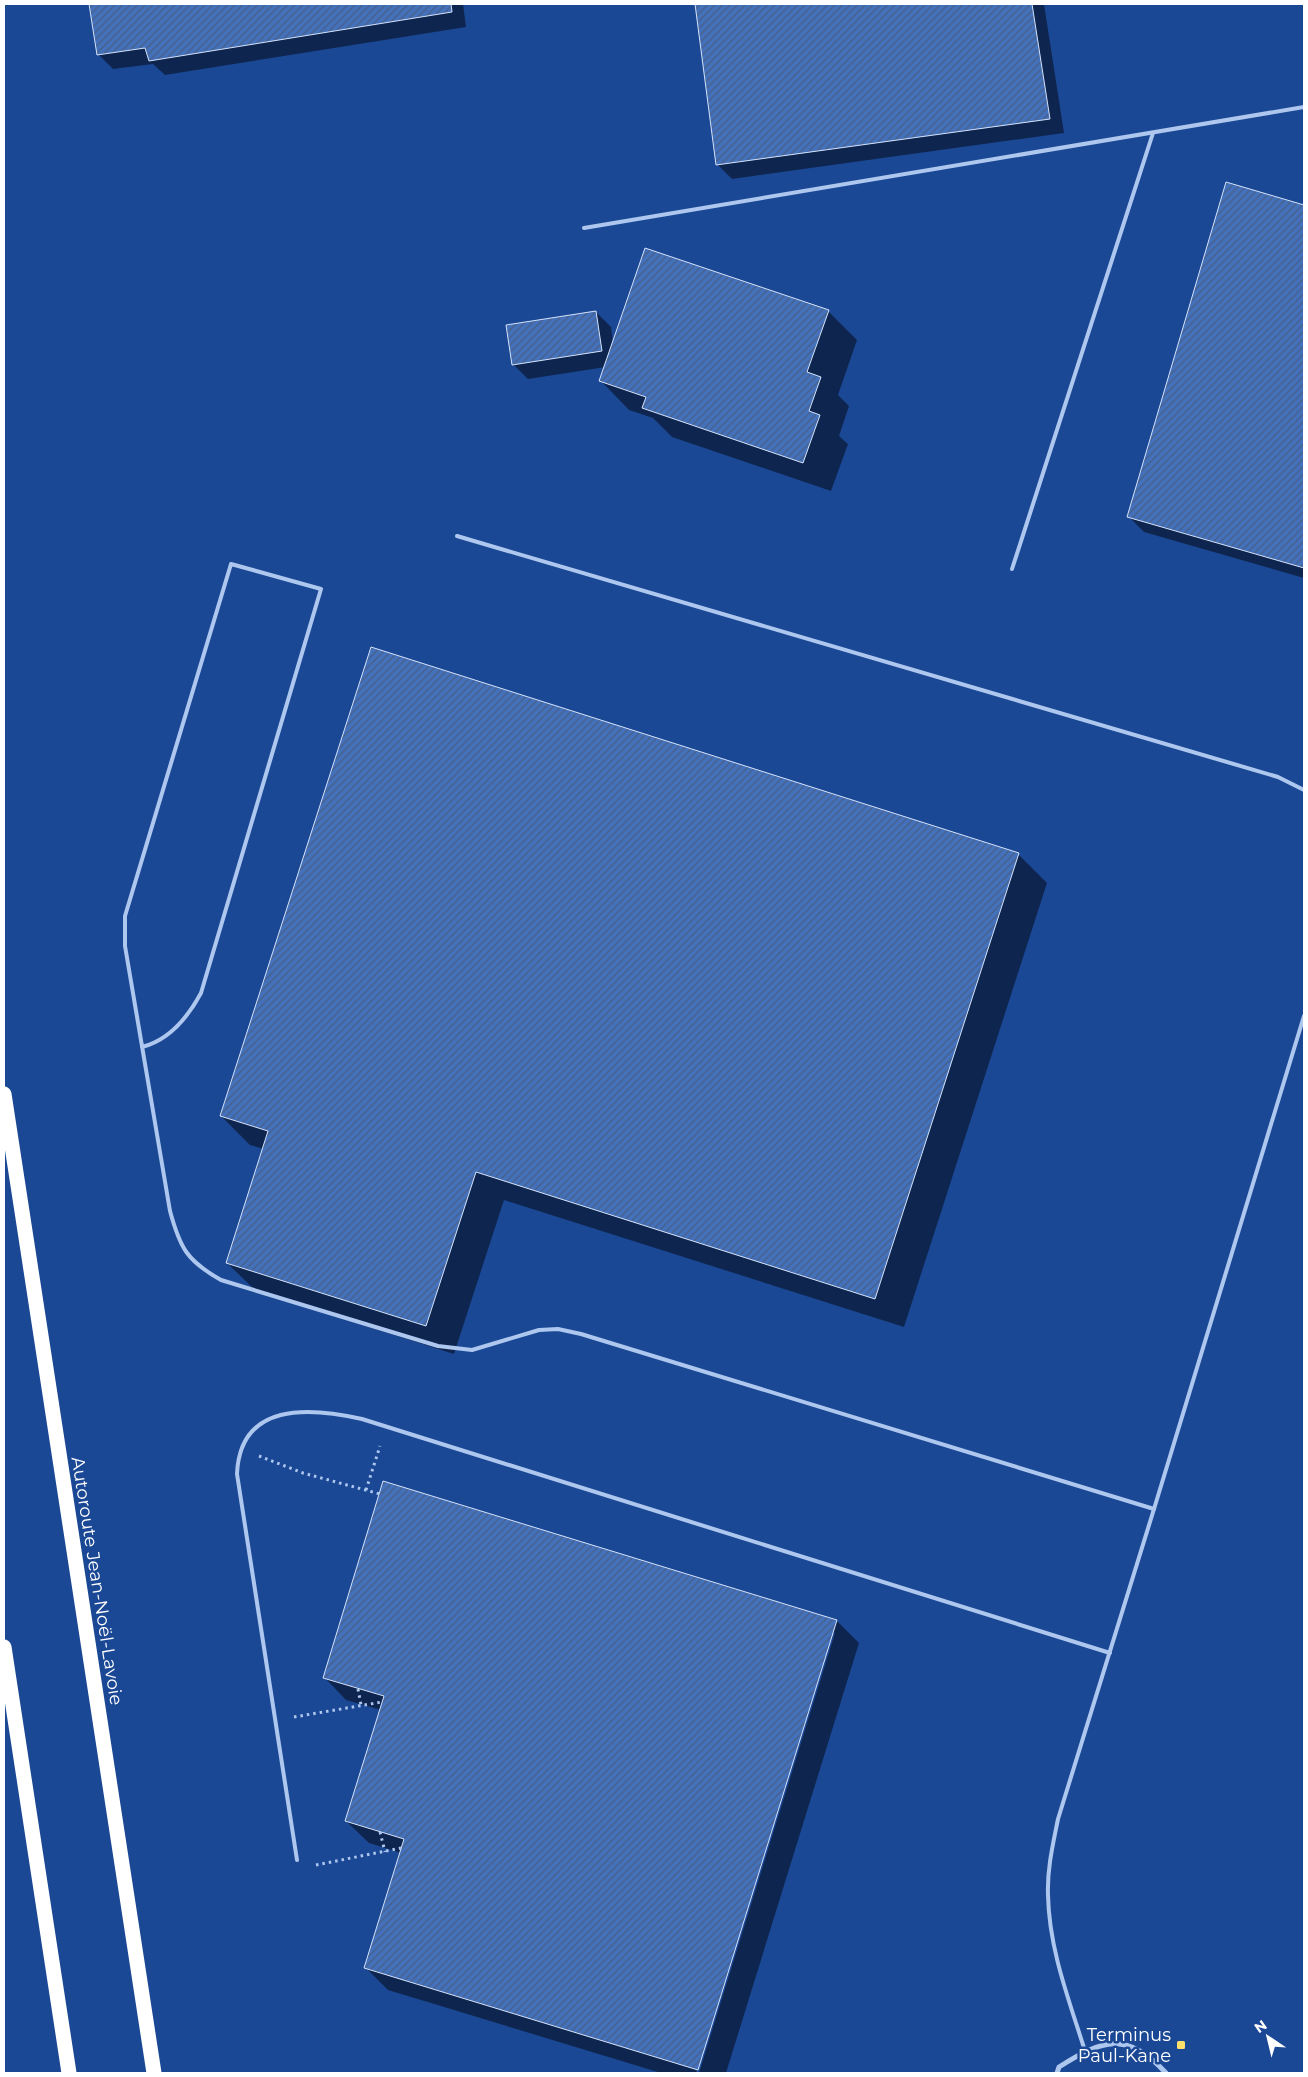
<svg xmlns="http://www.w3.org/2000/svg" width="1308" height="2077" viewBox="0 0 1308 2077" font-family="Montserrat,sans-serif">
<style>
.shadow{fill:#0007}
.building{fill:url(#building-hatch);stroke:#d5e3fb}
.lines{fill:none;stroke-linecap:round;stroke-linejoin:round}
.path{stroke:#aec7ef;stroke-width:3;stroke-dasharray:2.5 4;stroke-linecap:butt}
.lane{stroke:#aec7ef;stroke-width:4}
.street{stroke:#aec7ef;stroke-width:5}
.highway{stroke:#fff;stroke-width:15}
.poi-dot{fill:#ffdf6c;stroke:#1b4895;stroke-width:2}
.labels{text-anchor:middle;dominant-baseline:central;stroke-width:5;stroke-linejoin:round;paint-order:stroke}
.street-label{font-size:18px;fill:#fff;stroke:#1b4895}
.poi-label{font-size:18px;fill:#fff;stroke:#1b4895;text-anchor:end}
</style>
<defs>
<pattern id="building-hatch" width="6" height="6" patternUnits="userSpaceOnUse" patternTransform="scale(1.25)"><rect width="6" height="6" fill="#4471bc"/><path d="M-1 1l2-2M0 6l6-6M5 7l2-2" fill="none" stroke="#485e84"/></pattern>
</defs>
<rect width="100%" height="100%" fill="#1b4895"/>
<!-- shadow -->
<g class="shadow">
<path d="M 90,4 L 463,4 L 466,27 L 165,75 L 153,64 L 113,69 L 98,54 Z"/>
<path d="M 696,4 L 1044,4 L 1064,133 L 732,179 L 717,164 Z"/>
<path d="M 1227,184 L 1304,206 L 1304,578 L 1144,532 L 1129,517 Z"/>
<path d="M 828,311 L 857,340 L 838,395 L 849,406 L 839,436 L 848,444 L 831,491 L 672,437 L 653,418 L 629,410 L 601,381 L 606,367 L 528,379 L 513,364 L 596,312 L 611,327 L 613,344 Z"/>
<path d="M 1018,854 L 1047,883 L 904,1327 L 504,1200 L 454,1354 L 256,1291 L 227,1263 L 264,1149 L 250,1145 L 221,1116 Z"/>
<path d="M 384,1483 L 837,1621 L 859,1643 L 726,2073 L 699,2073 L 835,1633 L 832,1633 L 696,2073 L 661,2073 L 388,1990 L 366,1968 L 401,1853 L 369,1843 L 346,1821 L 381,1710 L 346,1700 L 324,1677 Z"/>
</g>
<!-- building -->
<g class="building">
<path d="M 89,4 L 451,4 L 452,12 L 149,61 L 145,48 L 97,55 Z"/>
<path d="M 695,4 L 1032,4 L 1050,119 L 716,165 Z"/>
<path d="M 1226,182 L 1304,205 L 1304,568 L 1127,517 Z"/>
<path d="M 645,248 L 829,310 L 807,372 L 821,377 L 809,411 L 820,415 L 803,463 L 642,408 L 646,397 L 599,381 Z"/>
<path d="M 596,311 L 602,351 L 512,365 L 506,325 Z"/>
<path d="M 371,647 L 1019,853 L 875,1299 L 476,1172 L 426,1326 L 226,1263 L 268,1131 L 220,1116 Z"/>
<path d="M 383,1481 L 837,1620 L 698,2070 L 364,1968 L 404,1839 L 345,1821 L 384,1696 L 323,1678 Z"/>
</g>
<g class="lines">
<!-- path -->
<g class="path">
<path d="M 259,1456 L 303,1473 L 380,1494"/>
<path d="M 366,1490 L 380,1446"/>
<path d="M 358,1689 L 361,1705"/>
<path d="M 294,1717 L 382,1702"/>
<path d="M 380,1832 L 385,1852"/>
<path d="M 316,1865 L 401,1848"/>
</g>
<!-- lane -->
<g class="lane">
<path d="M 584,228 L 1304,107"/>
<path d="M 457,536 L 1278,777 L 1304,790"/>
<path d="M 1012,569 L 1153,133"/>
<path d="M 142,1047 C 170,1040 188,1017 201,993 L 321,589 L 231,564 L 125,916 L 125,946 L 170,1211 C 180,1248 187,1261 221,1280 L 438,1346 L 472,1350 L 539,1330 L 558,1329 L 581,1334 L 1154,1509 L 1058,1819 C 1053,1844 1047,1869 1048,1895 C 1049,1949 1069,2000 1085,2051"/>
<path d="M 1154,1509 L 1304,1016"/>
<path d="M 297,1860 L 237,1474 C 240,1402 309,1407 362,1419 L 1110,1653"/>
</g>
<!-- street -->
<path class="street" d="M 1057,2073 L 1059,2067 C 1103,2039 1127,2031 1166,2073"/>
<!-- highway -->
<g class="highway">
<path d="M 4,1094 L 154,2073"/>
<path d="M 4,1647 L 69,2073"/>
</g>
</g>
<!-- markers -->
<rect class="poi-dot" x="1176" y="2040" width="10" height="10" rx="2.5"/>
<g class="labels">
<!-- street labels -->
<g class="street-label">
<text transform="translate(97 1581) rotate(81)">Autoroute Jean-Noël-Lavoie</text>
</g>
<!-- poi labels -->
<g class="poi-label">
<text x="1171" y="2035">Terminus<tspan x="1171" dy="21">Paul-Kane</tspan></text>
</g>
</g>
<!-- border -->
<rect width="1308" height="2077" fill="none" stroke="#ffffff" stroke-width="10"/>
<!-- north arrow -->
<g transform="translate(1268 2037) rotate(325)" stroke="#1b4895" stroke-width="4" paint-order="stroke">
<path d="M0-4L9 19L0 12L-9 19Z" fill="#ffffff"/>
<text y="-8" font-size="14" font-weight="bold" text-anchor="middle" fill="#ffffff">N</text>
</g>
</svg>
